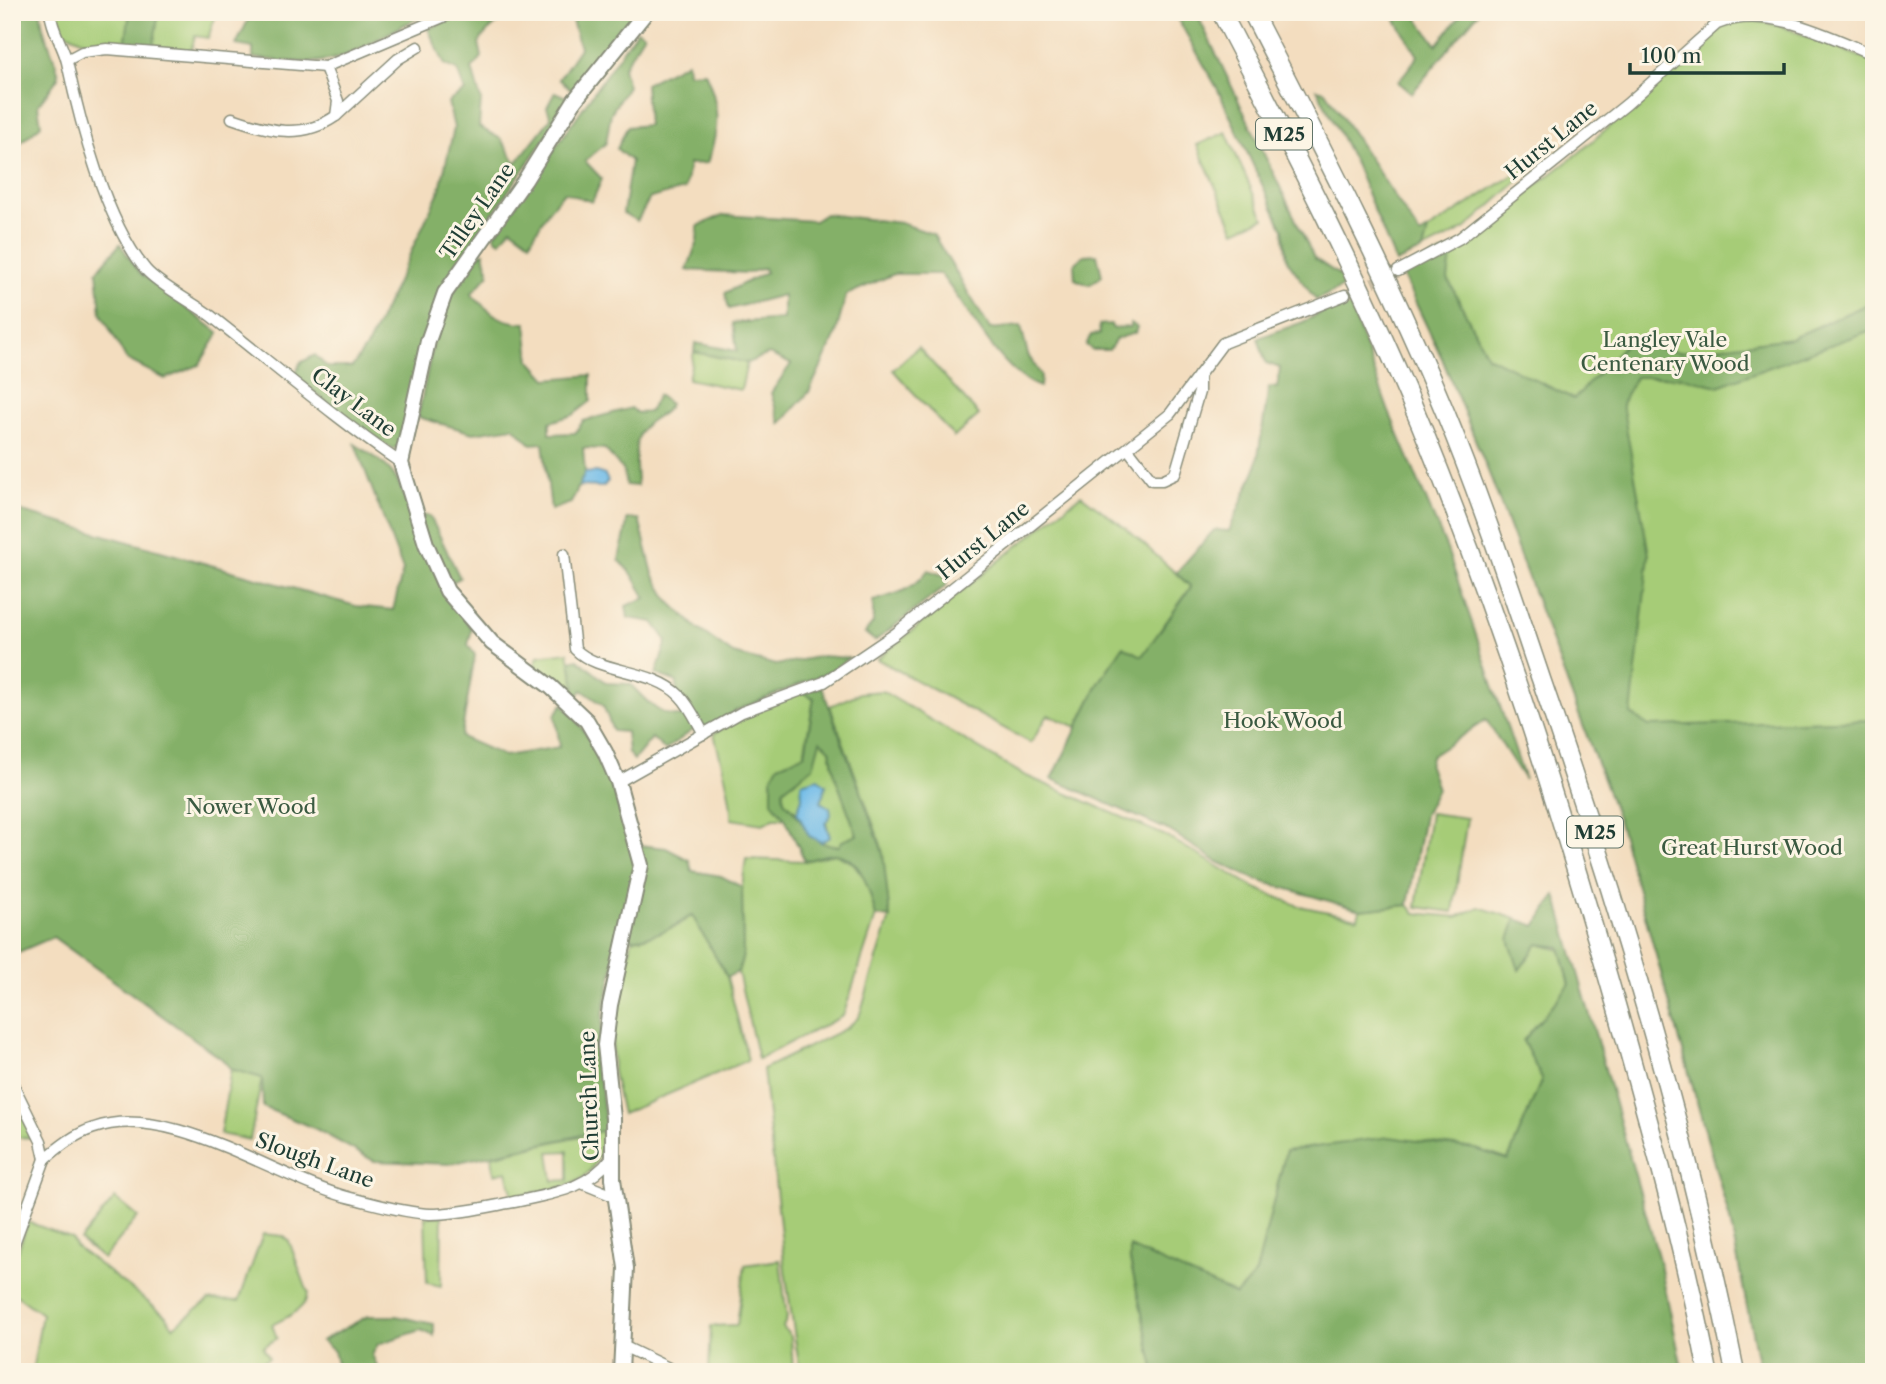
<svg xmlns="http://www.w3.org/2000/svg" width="1886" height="1384" viewBox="0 0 1886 1384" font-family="'Libre Caslon Text',serif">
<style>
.green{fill:#a6cc77;stroke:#628456;stroke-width:2;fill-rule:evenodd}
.forest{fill:#84b068;stroke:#52764e;stroke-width:2;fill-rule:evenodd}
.water{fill:#6fbbe8;stroke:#477c8e;stroke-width:2}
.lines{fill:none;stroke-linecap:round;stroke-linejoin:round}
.street-tunnel{stroke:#c9bda3;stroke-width:10;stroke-dasharray:10 5;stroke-linecap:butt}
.street-casing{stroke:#898d7a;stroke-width:13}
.secondary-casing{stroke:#898d7a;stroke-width:18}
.highway-casing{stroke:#898d7a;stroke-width:21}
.street{stroke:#fff;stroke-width:10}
.secondary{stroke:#fff;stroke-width:14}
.highway{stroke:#fff;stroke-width:18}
.labels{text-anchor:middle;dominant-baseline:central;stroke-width:6;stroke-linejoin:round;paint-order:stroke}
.shield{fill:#fcf5e5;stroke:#617469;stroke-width:2}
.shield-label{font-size:19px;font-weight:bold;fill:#1f3d34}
.street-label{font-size:21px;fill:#1f3d34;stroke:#fcf5e5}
.park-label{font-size:21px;fill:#3a5a41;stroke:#fcf5e5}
</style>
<rect width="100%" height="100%" fill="#fcf5e5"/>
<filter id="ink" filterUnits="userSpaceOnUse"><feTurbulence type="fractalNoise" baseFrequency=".0143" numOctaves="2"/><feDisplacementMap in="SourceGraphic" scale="14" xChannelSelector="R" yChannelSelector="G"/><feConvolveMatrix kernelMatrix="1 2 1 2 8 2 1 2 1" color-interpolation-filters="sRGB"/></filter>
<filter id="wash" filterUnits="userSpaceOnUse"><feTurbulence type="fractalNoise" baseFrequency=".00686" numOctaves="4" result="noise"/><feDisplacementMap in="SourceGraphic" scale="28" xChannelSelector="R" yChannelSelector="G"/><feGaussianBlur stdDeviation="1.57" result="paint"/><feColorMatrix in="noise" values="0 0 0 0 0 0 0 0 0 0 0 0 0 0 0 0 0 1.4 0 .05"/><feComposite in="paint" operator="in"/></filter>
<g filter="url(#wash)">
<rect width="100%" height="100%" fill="#f3ddbf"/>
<!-- green -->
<g class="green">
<path d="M 53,12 L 217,12 L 208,38 L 195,36 L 191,51 L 83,41 L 60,30 Z"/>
<path d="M 1748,19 L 1781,26 L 1874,62 L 1874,1372 L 1760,1372 L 1730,1220 L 1619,822 L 1491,478 L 1442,358 L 1401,272 L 1452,249 L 1580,152 L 1723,26 Z"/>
<path d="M 1226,132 L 1264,218 L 1235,231 L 1197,145 Z"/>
<path d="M 1554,149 L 1465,229 L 1423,250 L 1428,230 Z"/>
<path d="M 918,347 L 979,415 L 954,437 L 893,370 Z"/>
<path d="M 694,352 L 747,363 L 741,390 L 688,379 Z"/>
<path d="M 1081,495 L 1128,530 L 1191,587 L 1142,657 L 1123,647 L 1099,683 L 1077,727 L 1048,715 L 1031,743 L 877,659 Z"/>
<path d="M 568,652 L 575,687 L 568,692 L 534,668 L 538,656 Z"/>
<path d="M 882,691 L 1024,775 L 1166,836 L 1257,889 L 1299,906 L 1358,918 L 1360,910 L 1408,905 L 1415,913 L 1457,917 L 1479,907 L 1516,919 L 1509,940 L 1520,969 L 1538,944 L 1561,950 L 1570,985 L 1523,1041 L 1542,1079 L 1508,1160 L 1476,1149 L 1286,1151 L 1256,1273 L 1236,1295 L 1130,1260 L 1155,1372 L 800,1372 L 785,1271 L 763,1069 L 847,1028 L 859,1017 L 890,917 L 881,845 L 830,706 L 860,693 Z"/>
<path d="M 802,692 L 814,698 L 804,755 L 778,765 L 773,802 L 785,818 L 774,818 L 763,824 L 731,819 C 732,793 720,760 714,733 L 747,715 Z"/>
<path d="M 820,740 L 830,749 L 835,776 L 857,835 L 843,841 L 839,846 L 827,846 L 821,842 L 830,837 L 821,802 L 826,785 L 802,798 L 797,812 L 784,801 L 783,790 L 794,780 Z"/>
<path d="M 1430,813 L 1467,818 L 1453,912 L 1416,907 Z"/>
<path d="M 835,854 L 853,863 L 866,880 L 876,916 L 843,1016 L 758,1059 L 738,972 L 743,955 L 742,887 L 746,859 L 805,861 Z"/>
<path d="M 692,915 L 727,977 L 748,1060 L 622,1114 L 613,1072 L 612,1038 L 632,940 L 677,926 Z"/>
<path d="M 231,1069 L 262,1078 L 250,1140 L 220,1134 Z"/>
<path d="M 20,1113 L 36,1138 L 12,1137 L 12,1115 Z"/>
<path d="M 606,1130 C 594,1193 567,1184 513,1197 L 507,1171 L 494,1174 L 492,1156 ZM 568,1151 L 568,1180 L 553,1181 L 549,1152 Z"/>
<path d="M 115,1198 L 138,1217 L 103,1259 L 80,1240 Z"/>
<path d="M 442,1216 L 441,1286 L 427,1283 L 425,1217 Z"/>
<path d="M 28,1222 L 71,1238 L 75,1246 L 166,1316 L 173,1327 L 209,1300 L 239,1301 L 263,1234 L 283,1236 L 289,1241 L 308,1293 C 305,1311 287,1317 272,1325 L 277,1338 L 263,1347 L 269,1358 L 245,1372 L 32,1372 L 42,1314 L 12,1292 L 12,1268 Z"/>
<path d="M 780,1260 L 787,1318 L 783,1327 L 791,1337 L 793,1372 L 709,1372 L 711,1326 L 737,1325 L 745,1265 Z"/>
</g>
<!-- forest -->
<g class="forest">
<path d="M 12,12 L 41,12 C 41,34 56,55 59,77 L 38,105 L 41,125 L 12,150 Z"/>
<path d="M 130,12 L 159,12 L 153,48 L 125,45 Z"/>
<path d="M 252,12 L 433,12 C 399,23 361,54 329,60 C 304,65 279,60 253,58 L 253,48 L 236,45 Z"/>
<path d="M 465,12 L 639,12 L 573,91 L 559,79 L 580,48 L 570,14 C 532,14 500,8 479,43 L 482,57 L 472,69 L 481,100 L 479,127 L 501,139 L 516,163 L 551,118 L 547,107 L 555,92 L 566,97 L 566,107 L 440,291 L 400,445 L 393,449 L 344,417 L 295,376 L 300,363 L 315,355 L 327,367 L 352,367 L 369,343 L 440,189 L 454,128 L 448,102 L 465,91 L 457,70 L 445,65 L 428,29 Z"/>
<path d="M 1174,12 L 1196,12 L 1314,258 L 1342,277 L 1345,286 L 1316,300 L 1287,260 L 1283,229 L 1217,88 Z"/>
<path d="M 1391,12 L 1413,12 L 1437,45 L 1463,12 L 1479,12 L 1412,93 L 1398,82 L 1418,56 Z"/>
<path d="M 637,30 L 644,34 L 623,68 L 628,86 L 611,113 L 606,143 L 585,161 L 602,179 L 592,202 L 564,192 L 549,210 L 530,242 L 511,228 L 500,242 L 494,236 Z"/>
<path d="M 687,62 L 688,73 L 705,72 C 720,105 720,129 707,163 L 689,164 L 685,189 L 650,198 L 637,221 L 623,213 L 631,161 L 617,149 L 627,127 L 648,125 L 645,84 Z"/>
<path d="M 1317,89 L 1325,91 L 1420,235 L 1428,230 L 1423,250 L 1396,263 L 1356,166 Z"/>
<path d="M 825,214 L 901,223 L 933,234 L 990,329 L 1021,326 L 1028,355 L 1041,375 L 1040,387 C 1000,374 967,305 940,274 L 894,274 L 846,295 L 835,337 L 809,392 L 780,424 L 771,393 L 791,364 L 769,354 L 747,363 L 694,352 L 695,343 L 737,351 L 733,323 L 783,319 L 783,295 L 729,309 L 725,293 L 766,272 L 764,268 L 748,273 L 687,270 L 697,242 L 698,226 L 723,215 L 814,221 Z"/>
<path d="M 120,244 L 140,273 L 219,333 L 199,365 L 165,379 L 126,359 L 101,313 L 97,271 Z"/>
<path d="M 1452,249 L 1448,279 L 1487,356 L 1574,399 L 1627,342 L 1678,352 L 1792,338 L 1874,301 L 1874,329 L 1718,386 L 1682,377 L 1635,377 L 1622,404 L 1649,555 L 1631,714 L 1649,726 L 1874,720 L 1874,1372 L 1760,1372 L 1730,1220 L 1619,822 L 1491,478 L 1442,358 L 1401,272 Z"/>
<path d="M 484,252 L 489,274 L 471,294 C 489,312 500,323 526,323 L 530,360 L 547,379 L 591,375 L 591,401 L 573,415 L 550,422 L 550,434 L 575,433 L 583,421 L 631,408 L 637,413 L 649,412 L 658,395 L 670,404 C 664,416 654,416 645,426 C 631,439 637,468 637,486 L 626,485 L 623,470 L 605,449 L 583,448 L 585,473 L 571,503 L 551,510 L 543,443 L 531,444 L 514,427 L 473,433 L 418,417 L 433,344 L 448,300 L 478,255 Z"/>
<path d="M 1097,254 L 1102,276 L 1089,285 L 1075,279 L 1074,264 L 1084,255 Z"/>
<path d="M 1348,299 L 1389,412 L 1447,549 L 1525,780 L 1486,720 L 1431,756 L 1429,766 L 1437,789 L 1424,815 L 1408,905 L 1360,910 L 1257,880 L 1216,861 L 1170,831 L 1052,779 L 1099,683 L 1123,646 L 1142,656 L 1191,587 L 1176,573 L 1214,530 L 1229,531 L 1256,468 L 1269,387 L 1277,388 L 1280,368 L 1266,363 L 1258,338 L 1303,322 Z"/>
<path d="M 1130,323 L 1137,327 L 1135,333 L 1116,339 L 1109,350 L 1093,350 L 1086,345 L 1091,335 L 1100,334 L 1099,325 L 1111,324 L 1112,328 L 1130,327 Z"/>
<path d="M 355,444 C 392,468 397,471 410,515 L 430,516 L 460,578 L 441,588 L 472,629 L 468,645 L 475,655 L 461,737 L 504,756 L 560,747 L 555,715 L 563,704 C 601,746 615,790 630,844 L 666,848 L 689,860 L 692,871 L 721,876 L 742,887 L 743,955 L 738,972 L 727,977 L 692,915 C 673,929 644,942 620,938 L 603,1014 L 598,1058 L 606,1130 L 449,1164 L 374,1161 L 316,1129 L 263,1107 L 262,1078 L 231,1069 L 222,1059 L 53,937 L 12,955 L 12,509 L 356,606 L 393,610 L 403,570 Z"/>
<path d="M 627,519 L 639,519 L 653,574 L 669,601 L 697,628 L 733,654 L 776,665 L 822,656 L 849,658 L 829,672 L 735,711 L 715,724 L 693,730 L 665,750 L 652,738 L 634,760 L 628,753 L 626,732 L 613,731 L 603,705 L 582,690 L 575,699 L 568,692 L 575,687 L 570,661 L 578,659 L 607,683 L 630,684 C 647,701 659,718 684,716 L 676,702 L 677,682 L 656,674 L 667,641 L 653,622 L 628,618 L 626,606 L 646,598 L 632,574 L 619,560 C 621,545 627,534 627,519 Z"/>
<path d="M 928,570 L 948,577 L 946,586 L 875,641 L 865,633 L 873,623 L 873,601 C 896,594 914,590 928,570 Z"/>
<path d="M 822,687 L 883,853 L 890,918 L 876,916 C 870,894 863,855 833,854 C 825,854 814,859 805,861 L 785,818 L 772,802 L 772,777 L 778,765 L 805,754 L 814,698 L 802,692 ZM 820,741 L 830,749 L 835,776 L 857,835 L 842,841 L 839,846 C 806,846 806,819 784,801 L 783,790 L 813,767 Z"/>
<path d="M 1556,895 L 1659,1260 L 1683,1372 L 1155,1372 L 1130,1260 L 1130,1247 L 1236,1295 L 1256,1273 L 1286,1151 L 1389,1137 L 1476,1149 L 1508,1160 L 1542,1079 L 1523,1041 L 1570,984 L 1560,947 L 1538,944 L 1519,970 L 1509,940 L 1516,919 L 1536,926 Z"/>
<path d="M 368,1316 L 396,1316 L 434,1324 L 434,1336 L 421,1330 L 378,1344 L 372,1355 L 380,1372 L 339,1372 L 334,1351 L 321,1341 Z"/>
</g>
<!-- water -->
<g class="water">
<path d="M 596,472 L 605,475 L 608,481 L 603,487 L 579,486 L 585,473 Z"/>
<path d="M 818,778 L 826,785 L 821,802 L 830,808 L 831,815 L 825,823 L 830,837 L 821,842 L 809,836 L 797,812 L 802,798 L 801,783 Z"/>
</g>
</g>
<g filter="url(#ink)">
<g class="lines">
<!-- street-tunnel -->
<path class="street-tunnel" d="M 1345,295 L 1398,271"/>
<defs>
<g id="street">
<path d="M 50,12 C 52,31 63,45 67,62 C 80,123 106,223 146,270 C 159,285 194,303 211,316 C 275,366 335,418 401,463"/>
<path d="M 67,60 L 82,52 L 107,49 L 325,67 L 455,12"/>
<path d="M 336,116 L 398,59 L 418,47"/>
<path d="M 232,118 C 269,131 302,140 336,116 L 338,101 L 325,67"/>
<path d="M 1398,271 L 1460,238 L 1627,104 L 1717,24 C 1767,4 1826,35 1874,55"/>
<path d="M 1128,449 L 1152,480 L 1162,480 L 1175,474 L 1199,392 L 1199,375"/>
<path d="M 564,554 L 575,649 C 599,674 653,668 680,696 C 690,706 697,722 704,734"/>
<path d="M 618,782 L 742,712 L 824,682 L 895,634 L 1170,414 L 1223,343 L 1345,295"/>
<path d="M 12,1082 L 41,1141 L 45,1159"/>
<path d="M 45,1159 C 60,1146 75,1134 94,1128 C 170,1101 278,1180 351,1198 C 376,1204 405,1213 430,1214 C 459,1214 491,1206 519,1201 C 556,1193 589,1188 612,1157"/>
<path d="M 584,1184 L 616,1197"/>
<path d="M 12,1249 L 45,1159"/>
<path d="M 623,1346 L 677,1372"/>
</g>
<path id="secondary" d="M 621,1372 L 626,1268 L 613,1179 L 613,1118 L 605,1045 L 610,1005 L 641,865 L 618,782 L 605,752 L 587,721 L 551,687 L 492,643 L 447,591 L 426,544 L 401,463 L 428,341 L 445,293 L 525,180 L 575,100 L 646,12"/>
<g id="highway">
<path d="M 1221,12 C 1292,148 1362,284 1421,425 C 1498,613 1560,809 1616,1005 C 1650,1126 1684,1248 1708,1372"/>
<path d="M 1252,12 C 1320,144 1388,275 1445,412 C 1481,499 1511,590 1541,679 C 1620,906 1688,1136 1735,1372"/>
</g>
</defs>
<!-- street casing -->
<use href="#street" class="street-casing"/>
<!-- secondary casing -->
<use href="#secondary" class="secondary-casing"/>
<!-- highway casing -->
<use href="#highway" class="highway-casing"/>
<!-- street -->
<use href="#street" class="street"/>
<!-- secondary -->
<use href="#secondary" class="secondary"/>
<!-- highway -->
<use href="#highway" class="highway"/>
</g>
</g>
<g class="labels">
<!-- shield labels -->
<g class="shield">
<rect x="1256" y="118.5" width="56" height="31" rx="5"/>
<rect x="1567" y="816.5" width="56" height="31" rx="5"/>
</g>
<g class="shield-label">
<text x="1284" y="134">M25</text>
<text x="1595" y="832">M25</text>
</g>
<!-- street labels -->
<g class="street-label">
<text transform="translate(1551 140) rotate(-39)">Hurst Lane</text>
<text transform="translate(477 211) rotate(-55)">Tilley Lane</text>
<text transform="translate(354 402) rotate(37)">Clay Lane</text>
<text transform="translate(983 540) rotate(-39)">Hurst Lane</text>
<text transform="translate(589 1096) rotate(-92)">Church Lane</text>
<text transform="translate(315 1160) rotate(20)">Slough Lane</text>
</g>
<!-- park labels -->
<g class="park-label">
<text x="1665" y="339">Langley Vale<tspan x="1665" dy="24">Centenary Wood</tspan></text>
<text x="1283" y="720">Hook Wood</text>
<text x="251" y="806">Nower Wood</text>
<text x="1752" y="847">Great Hurst Wood</text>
</g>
</g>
<!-- margin -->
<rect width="1886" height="1384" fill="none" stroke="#fcf5e5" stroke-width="42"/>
<!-- scale -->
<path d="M1630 63v10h154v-10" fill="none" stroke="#1f3d34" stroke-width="3.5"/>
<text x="1641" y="63" font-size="21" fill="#1f3d34" stroke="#fcf5e5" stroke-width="5" paint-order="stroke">100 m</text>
</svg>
